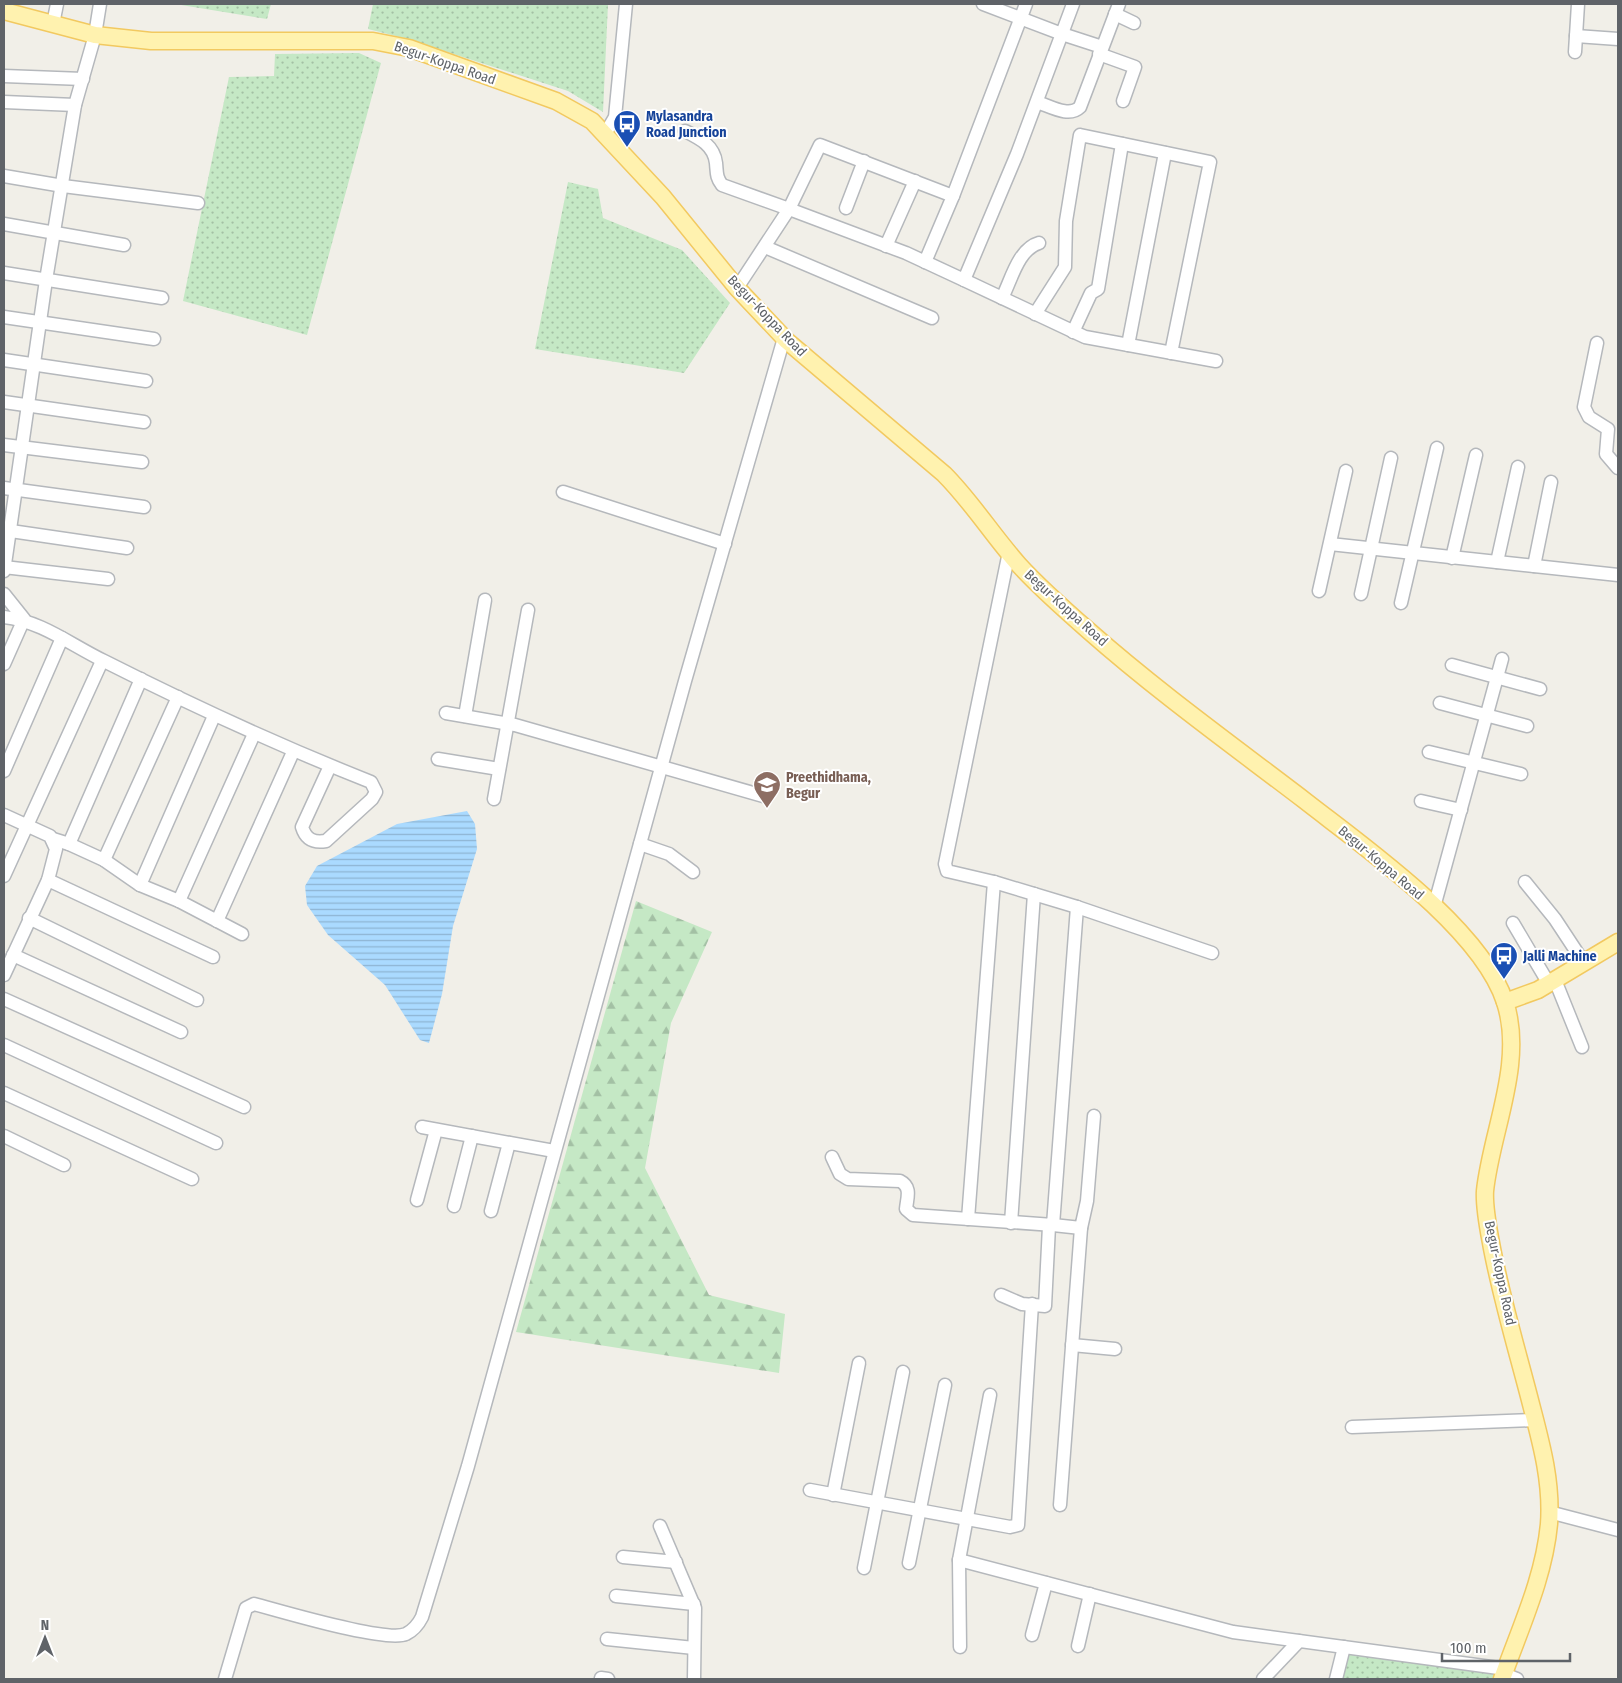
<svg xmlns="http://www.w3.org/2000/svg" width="1622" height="1683" viewBox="0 0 1622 1683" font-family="'Fira Sans Condensed',sans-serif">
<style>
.grass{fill:url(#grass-dots)}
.forest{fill:url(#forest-firs)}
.water{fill:url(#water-rules)}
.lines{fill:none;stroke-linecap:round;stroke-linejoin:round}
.minor-casing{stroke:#b5b8bc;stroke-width:15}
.major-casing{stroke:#f2c960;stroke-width:19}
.minor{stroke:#fff;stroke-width:12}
.major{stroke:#fff2af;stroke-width:16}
.labels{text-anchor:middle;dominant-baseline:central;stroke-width:4;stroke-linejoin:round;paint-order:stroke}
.street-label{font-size:14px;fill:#5f6368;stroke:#fff}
.transit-label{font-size:14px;font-weight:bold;fill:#164399;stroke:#fff;text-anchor:start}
.education-label{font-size:14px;font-weight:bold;fill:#785e54;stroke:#fff;text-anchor:start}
</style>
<defs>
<pattern id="grass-dots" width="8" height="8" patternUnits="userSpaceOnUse" patternTransform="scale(1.25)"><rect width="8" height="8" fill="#c5e8c5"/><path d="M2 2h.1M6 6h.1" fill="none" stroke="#a3c0a4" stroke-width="1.8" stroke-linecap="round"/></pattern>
<pattern id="forest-firs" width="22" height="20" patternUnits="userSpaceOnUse" patternTransform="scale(1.25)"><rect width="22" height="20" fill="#c5e8c5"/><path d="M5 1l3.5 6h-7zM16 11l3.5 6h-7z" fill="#a3c0a4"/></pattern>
<pattern id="water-rules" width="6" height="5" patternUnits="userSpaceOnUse" patternTransform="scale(1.25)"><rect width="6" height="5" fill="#aadaff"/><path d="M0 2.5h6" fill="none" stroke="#8eb4d2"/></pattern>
</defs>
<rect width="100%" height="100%" fill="#f1efe8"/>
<!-- grass -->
<g class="grass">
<path d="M 175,4 L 271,4 L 267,19 Z"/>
<path d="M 373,4 L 608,4 L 603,112 L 568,91 L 404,38 L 368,29 Z"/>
<path d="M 359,53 L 381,63 L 307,335 L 183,301 L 229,77 L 274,76 L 275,54 Z"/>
<path d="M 568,182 L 598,189 L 603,218 L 682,250 L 730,303 L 684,373 L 535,349 Z"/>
<path d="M 1356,1651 L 1495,1674 L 1493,1679 L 1341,1679 L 1346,1656 Z"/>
</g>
<!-- forest -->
<path class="forest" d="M 636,901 L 712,932 L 671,1023 L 645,1168 L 709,1295 L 785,1314 L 779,1373 L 516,1332 Z"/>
<!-- water -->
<path class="water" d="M 467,811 L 475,824 L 477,849 L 453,926 L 442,994 L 429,1043 L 420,1040 L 385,985 L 328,935 L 307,905 L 305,886 L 317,866 L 397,824 Z"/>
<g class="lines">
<defs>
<g id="minor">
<path d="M 983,4 L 1062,34 L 1102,47"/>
<path d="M 1115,14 L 1134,23"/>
<path d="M 53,24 L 57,4"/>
<path d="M 1576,36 L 1618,39"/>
<path d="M 1575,52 L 1578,4"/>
<path d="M 1099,54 L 1135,67 L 1123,101"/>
<path d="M 4,76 L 83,79"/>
<path d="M 4,102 L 75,105"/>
<path d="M 1037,102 C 1050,106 1069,118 1080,107 L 1119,4"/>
<path d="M 685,131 C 699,138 714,145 716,163 C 717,173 716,177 722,185 L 789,209 L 820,145 L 953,196 L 925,262"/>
<path d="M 605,134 L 615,117 L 626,4"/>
<path d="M 4,176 L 63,186 L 198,203"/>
<path d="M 953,196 L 1026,4"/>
<path d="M 846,208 L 864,161"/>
<path d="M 4,224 L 124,245"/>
<path d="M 886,246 L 915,181"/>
<path d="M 765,247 L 932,318"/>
<path d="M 4,273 L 162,298"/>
<path d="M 964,280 L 1085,337 L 1216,361"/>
<path d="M 737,288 L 789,209 L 906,253 L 964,280 L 1017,154 L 1073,4"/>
<path d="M 1002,298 C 1011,281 1018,249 1039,243"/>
<path d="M 1035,314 L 1065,267 L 1066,221 L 1080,135 L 1210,162 L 1171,353"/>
<path d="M 4,317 L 154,339"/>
<path d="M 1073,332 L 1091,293 L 1098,289 L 1122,144"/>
<path d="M 1597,343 L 1584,407 L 1589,417 L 1608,429 L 1606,454 L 1618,468"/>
<path d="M 1128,345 L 1165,153"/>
<path d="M 4,360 L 146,381"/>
<path d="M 4,402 L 144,422"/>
<path d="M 4,445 L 142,462"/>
<path d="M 4,488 L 144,507"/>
<path d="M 563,492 L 725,544"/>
<path d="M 4,530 L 127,548"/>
<path d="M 1330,544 L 1618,575"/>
<path d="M 1009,552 L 945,864 L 947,871 L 994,882 L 1077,907 L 1212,953"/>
<path d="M 1452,558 L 1476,455"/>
<path d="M 1497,562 L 1518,467"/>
<path d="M 1534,566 L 1551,482"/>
<path d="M 4,567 L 108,579"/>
<path d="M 4,571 L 46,280 L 75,105 L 95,35 L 100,4"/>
<path d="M 1319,591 L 1346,471"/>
<path d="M 4,594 L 24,619 L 4,664"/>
<path d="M 1361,594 L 1391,458"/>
<path d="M 1401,603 L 1437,448"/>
<path d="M 4,617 C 41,621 71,645 104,661 C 191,705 280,746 371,782 L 376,792 L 372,799 L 326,841 C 314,843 306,840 302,827 L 330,766"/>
<path d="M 1452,665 L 1540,689"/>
<path d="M 1440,703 L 1527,726"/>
<path d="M 446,713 L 515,725 L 767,797"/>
<path d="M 465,716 L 485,600"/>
<path d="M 1429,752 L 1521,774"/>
<path d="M 438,759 L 499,769"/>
<path d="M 4,771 L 62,638"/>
<path d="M 494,799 L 528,610"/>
<path d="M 1421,801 L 1461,810"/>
<path d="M 4,815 L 50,836 L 56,849 L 48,880 L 4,975"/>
<path d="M 53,839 L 69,844 L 104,860 L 140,885 L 179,901 L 242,934"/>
<path d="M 69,844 L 141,679"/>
<path d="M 640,844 L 669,854 L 693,872"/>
<path d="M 104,860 L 178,697"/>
<path d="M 4,876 L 102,661"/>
<path d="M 48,880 L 213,957"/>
<path d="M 1525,882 L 1555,919 L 1584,963"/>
<path d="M 140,885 L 214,716"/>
<path d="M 179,901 L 254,734"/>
<path d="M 1434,907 L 1502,659"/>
<path d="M 29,918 L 197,1000"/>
<path d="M 217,921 L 293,752"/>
<path d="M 1513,923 L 1549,984"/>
<path d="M 13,955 L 181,1032"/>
<path d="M 1555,980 L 1582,1047"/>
<path d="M 4,999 L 244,1107"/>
<path d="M 4,1045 L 216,1143"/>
<path d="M 4,1093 L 192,1179"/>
<path d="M 422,1127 L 554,1151"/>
<path d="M 4,1136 L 64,1165"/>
<path d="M 832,1157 L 840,1174 L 848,1179 L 900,1181 C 912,1187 907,1198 906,1209 L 913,1215 L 1053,1225 L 1077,907"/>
<path d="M 417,1200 L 436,1130"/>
<path d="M 454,1206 L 472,1136"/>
<path d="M 491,1211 L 509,1143"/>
<path d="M 968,1219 L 994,882"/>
<path d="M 1011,1223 L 1034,894"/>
<path d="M 1053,1225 L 1081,1228 L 1087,1201 L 1094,1116"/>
<path d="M 1001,1295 L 1022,1304 L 1045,1306 L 1049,1226"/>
<path d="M 1072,1345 L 1115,1349"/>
<path d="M 1352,1427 L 1535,1420"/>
<path d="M 810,1490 L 1010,1527 L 1018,1525 L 1032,1304"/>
<path d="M 833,1495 L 859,1363"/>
<path d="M 1060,1505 L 1081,1228"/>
<path d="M 1549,1512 L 1618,1530"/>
<path d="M 660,1526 L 695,1608 L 694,1679"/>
<path d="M 623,1557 L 676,1562"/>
<path d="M 959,1560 L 1233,1632 L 1506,1669"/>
<path d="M 909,1563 L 945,1385"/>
<path d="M 864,1568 L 903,1372"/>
<path d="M 616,1596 L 694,1604"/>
<path d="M 1032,1635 L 1046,1583"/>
<path d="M 607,1639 L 694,1648"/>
<path d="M 1078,1646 L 1090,1594"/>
<path d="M 960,1647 L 959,1560 L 990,1395"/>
<path d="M 1504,1674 L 1517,1679"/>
<path d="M 601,1678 L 608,1679"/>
<path d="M 225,1679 L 246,1608 L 254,1604 C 281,1611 386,1643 406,1634 C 414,1630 418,1625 422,1617 L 468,1466 L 685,681 L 784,338"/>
<path d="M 1263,1679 L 1299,1641"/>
<path d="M 1336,1679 L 1344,1647"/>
</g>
<g id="major">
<path d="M 4,11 L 95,35 L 151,41 L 373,41 L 409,48 L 556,101 L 592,121 L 663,197 L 737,288 L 787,341 L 944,474 C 972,502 993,536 1019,565 C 1040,588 1065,610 1089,631 C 1157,691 1232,745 1304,800 C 1364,847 1481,928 1505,1002 C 1525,1063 1491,1132 1485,1191 C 1484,1207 1488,1227 1491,1243 C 1501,1298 1518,1353 1532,1408 C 1542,1446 1552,1484 1549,1524 C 1544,1578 1520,1628 1502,1679"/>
<path d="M 1505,1002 L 1538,990 L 1618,942"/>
</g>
</defs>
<!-- minor casing -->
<use href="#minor" class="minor-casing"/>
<!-- major casing -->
<use href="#major" class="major-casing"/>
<!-- minor -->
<use href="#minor" class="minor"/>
<!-- major -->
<use href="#major" class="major"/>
</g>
<!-- icons -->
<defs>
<symbol id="bus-pin" viewBox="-11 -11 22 30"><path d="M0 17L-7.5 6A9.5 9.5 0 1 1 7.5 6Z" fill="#1a4fb4" stroke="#fff"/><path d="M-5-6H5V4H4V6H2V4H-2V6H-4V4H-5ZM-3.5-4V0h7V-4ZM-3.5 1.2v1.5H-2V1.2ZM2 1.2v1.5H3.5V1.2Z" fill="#fff"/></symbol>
<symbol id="school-pin" viewBox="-11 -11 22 30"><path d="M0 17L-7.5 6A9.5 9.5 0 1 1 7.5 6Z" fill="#8d6e63" stroke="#fff"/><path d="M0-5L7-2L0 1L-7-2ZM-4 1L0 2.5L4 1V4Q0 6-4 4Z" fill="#fff"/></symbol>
</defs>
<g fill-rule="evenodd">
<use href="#bus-pin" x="611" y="108" width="32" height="43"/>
<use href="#school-pin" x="751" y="769" width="32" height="43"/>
<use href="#bus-pin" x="1488" y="940" width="32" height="43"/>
</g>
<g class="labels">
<!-- street labels -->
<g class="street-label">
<text transform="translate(445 63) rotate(19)">Begur-Koppa Road</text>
<text transform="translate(767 316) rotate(46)">Begur-Koppa Road</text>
<text transform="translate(1066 608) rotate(42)">Begur-Koppa Road</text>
<text transform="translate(1381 863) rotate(40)">Begur-Koppa Road</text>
<text transform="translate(1500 1273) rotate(78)">Begur-Koppa Road</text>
</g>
<!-- transit labels -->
<g class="transit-label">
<text x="646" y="116">Mylasandra<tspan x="646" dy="16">Road Junction</tspan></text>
<text x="1523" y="956">Jalli Machine</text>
</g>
<!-- education labels -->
<g class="education-label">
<text x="786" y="777">Preethidhama,<tspan x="786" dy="16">Begur</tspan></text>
</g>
</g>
<!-- border -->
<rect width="1622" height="1683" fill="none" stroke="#5f6368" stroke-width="10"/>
<!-- north arrow -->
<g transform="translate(45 1638)" stroke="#ffffff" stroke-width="4" paint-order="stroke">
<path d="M0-4L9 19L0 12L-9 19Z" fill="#5f6368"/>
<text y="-8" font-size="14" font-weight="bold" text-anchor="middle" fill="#5f6368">N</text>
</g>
<!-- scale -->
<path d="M1442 1653v8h128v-8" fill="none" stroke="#5f6368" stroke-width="2.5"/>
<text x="1450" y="1653" font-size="15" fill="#5f6368" stroke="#ffffff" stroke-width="4" paint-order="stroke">100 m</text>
</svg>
